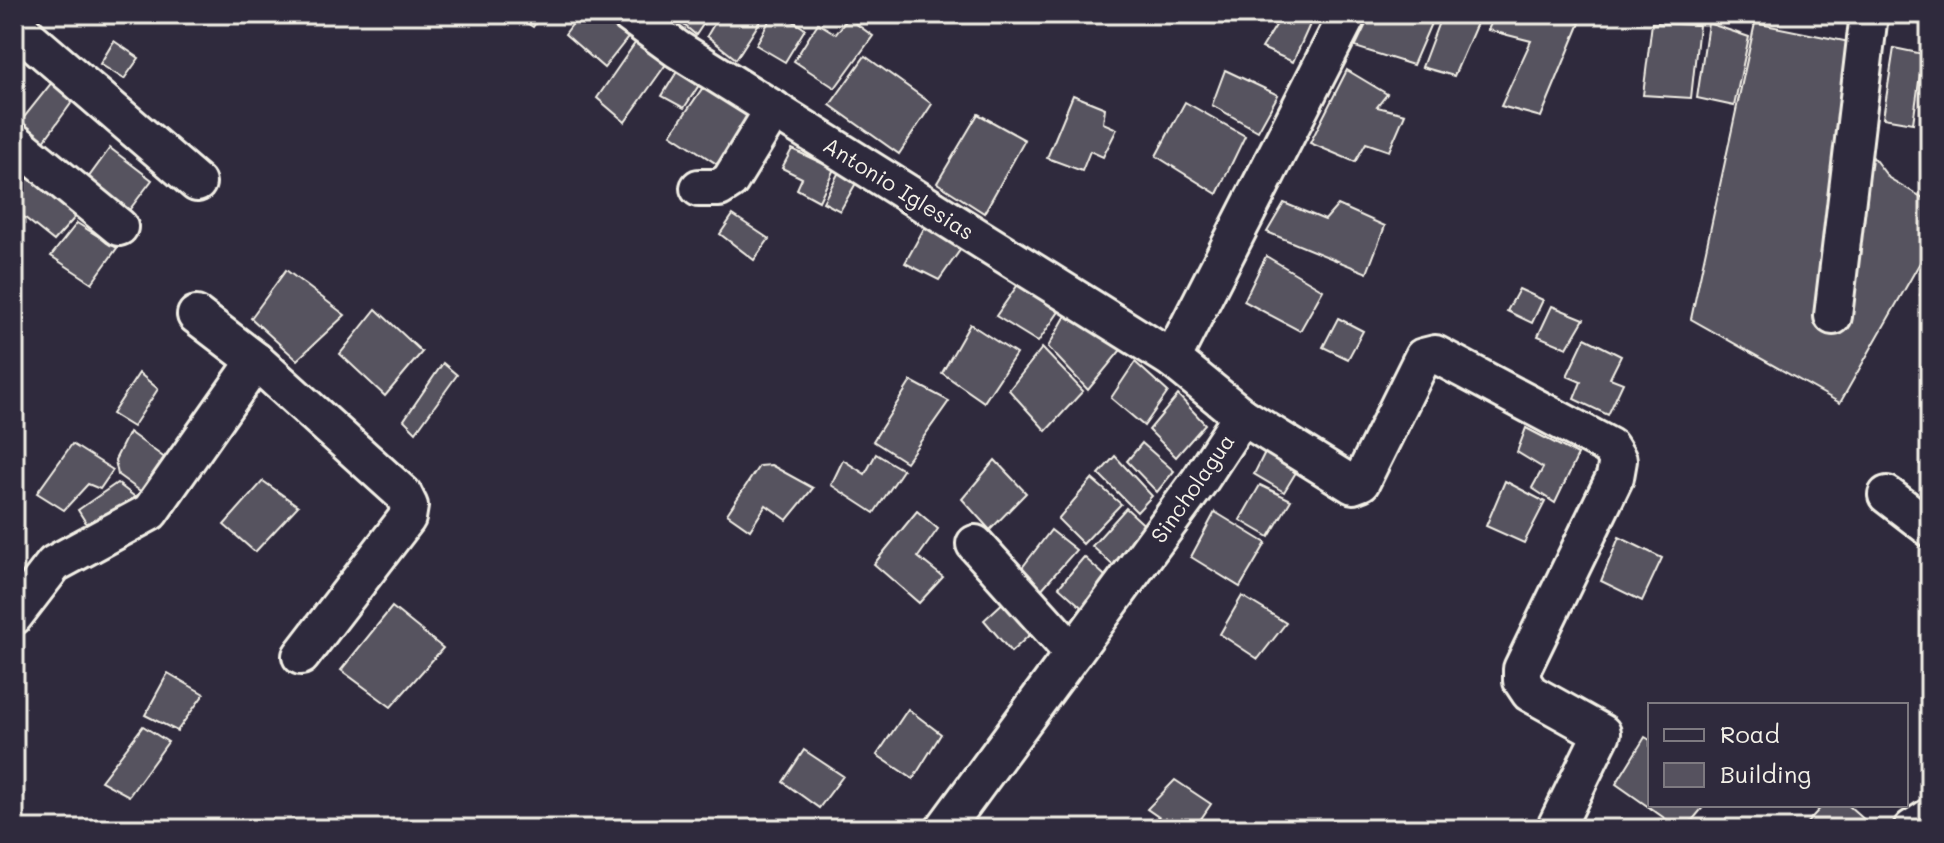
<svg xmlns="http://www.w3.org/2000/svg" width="1944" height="843" viewBox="0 0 1944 843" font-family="Mali,sans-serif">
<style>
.building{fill:#56525f;stroke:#f4f1e8;stroke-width:2}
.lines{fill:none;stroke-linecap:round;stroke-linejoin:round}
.minor-casing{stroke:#f4f1e8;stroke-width:42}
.minor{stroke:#2f2a3d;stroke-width:36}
.labels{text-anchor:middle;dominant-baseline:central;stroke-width:7;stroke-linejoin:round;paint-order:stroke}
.street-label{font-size:22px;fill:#f4f1e8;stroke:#2f2a3d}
</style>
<rect width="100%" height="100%" fill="#2f2a3d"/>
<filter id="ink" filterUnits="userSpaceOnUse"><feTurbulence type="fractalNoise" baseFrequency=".0125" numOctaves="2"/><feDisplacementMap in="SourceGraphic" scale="16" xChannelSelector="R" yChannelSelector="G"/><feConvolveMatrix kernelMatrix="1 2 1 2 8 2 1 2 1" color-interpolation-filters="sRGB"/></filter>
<g filter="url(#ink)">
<!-- building -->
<g class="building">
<path d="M 513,14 L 542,14 L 533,27 Z"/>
<path d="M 580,14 L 600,26 L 609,14 L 616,14 L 634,30 L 604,68 L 565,34 Z"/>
<path d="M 671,14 L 710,14 L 696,35 Z"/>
<path d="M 720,14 L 765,14 L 736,59 L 707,36 Z"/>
<path d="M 773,14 L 783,14 L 805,29 L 785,62 L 756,45 Z"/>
<path d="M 1283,14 L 1330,14 L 1326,24 L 1311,22 L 1293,62 L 1262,48 Z"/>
<path d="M 1371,14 L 1435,14 L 1413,65 L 1355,47 Z"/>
<path d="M 1442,14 L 1481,14 L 1454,76 L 1422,67 Z"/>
<path d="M 1495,14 L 1552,14 L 1580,23 L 1541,117 L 1501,106 L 1531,41 L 1488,30 Z"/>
<path d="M 848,18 L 873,36 L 835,88 L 794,61 L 818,23 L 836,34 Z"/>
<path d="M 1652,23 L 1699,25 L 1691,98 L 1643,95 Z"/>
<path d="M 1708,23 L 1749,37 L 1734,106 L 1697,98 Z"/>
<path d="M 1755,23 L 1884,49 L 1869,152 L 1889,178 L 1930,202 L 1930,245 L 1840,403 L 1691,319 Z"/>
<path d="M 640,36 L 669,60 L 625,122 L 597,98 Z"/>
<path d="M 114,41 L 139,58 L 124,79 L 100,64 Z"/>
<path d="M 1894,48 L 1923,54 L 1913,123 L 1883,118 Z"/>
<path d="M 865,56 L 932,104 L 899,154 L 830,105 Z"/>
<path d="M 681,65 L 703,79 L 684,108 L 662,96 Z"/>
<path d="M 1225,70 L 1278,95 L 1258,131 L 1212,105 Z"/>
<path d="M 1347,70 L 1387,94 L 1377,107 L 1405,114 L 1389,151 L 1366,143 L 1355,162 L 1310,143 Z"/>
<path d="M 708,80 L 753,116 L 720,166 L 671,134 Z"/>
<path d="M 53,81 L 75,98 L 36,152 L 14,130 Z"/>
<path d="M 1073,95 L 1105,108 L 1103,123 L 1117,129 L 1103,157 L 1090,151 L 1082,171 L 1047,158 Z"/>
<path d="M 1185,102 L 1245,136 L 1217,194 L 1156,156 Z"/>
<path d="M 978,114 L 1025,140 L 984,213 L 937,183 Z"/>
<path d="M 110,148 L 152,180 L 127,213 L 83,185 Z"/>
<path d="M 792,149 L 834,169 L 819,201 L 797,189 L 802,178 L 782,168 Z"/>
<path d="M 34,165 L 85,206 L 54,241 L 14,209 L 14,199 Z"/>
<path d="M 840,170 L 859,178 L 840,211 L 823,202 Z"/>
<path d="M 1284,203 L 1325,220 L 1338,205 L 1385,226 L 1367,273 L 1267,232 Z"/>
<path d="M 733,215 L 769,239 L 754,260 L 720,234 Z"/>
<path d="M 77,223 L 117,248 L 92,283 L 51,256 Z"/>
<path d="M 927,223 L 965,243 L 939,280 L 905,263 Z"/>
<path d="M 1266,256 L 1323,290 L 1300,331 L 1244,301 Z"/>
<path d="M 286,270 L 345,315 L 297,360 L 251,318 Z"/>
<path d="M 1024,276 L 1067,300 L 1038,342 L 996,316 Z"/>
<path d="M 1930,278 L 1930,302 L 1920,295 Z"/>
<path d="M 1519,289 L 1543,300 L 1532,323 L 1507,311 Z"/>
<path d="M 1073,303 L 1125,345 L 1088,390 L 1048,347 Z"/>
<path d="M 1552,306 L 1584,319 L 1567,348 L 1538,336 Z"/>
<path d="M 376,309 L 422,352 L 385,396 L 340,354 Z"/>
<path d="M 1338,318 L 1363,331 L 1348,359 L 1323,347 Z"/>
<path d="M 970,324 L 1016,354 L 984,402 L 942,373 Z"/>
<path d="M 1585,338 L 1621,356 L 1610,378 L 1623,383 L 1608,415 L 1574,399 L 1581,382 L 1567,376 Z"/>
<path d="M 1042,348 L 1083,391 L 1046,431 L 1009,390 Z"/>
<path d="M 1135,362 L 1168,392 L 1144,426 L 1111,398 Z"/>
<path d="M 443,363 L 457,375 L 416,432 L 404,420 Z"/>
<path d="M 139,373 L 158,389 L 133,427 L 112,414 Z"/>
<path d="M 911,381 L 949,401 L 906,462 L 873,441 Z"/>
<path d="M 1178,395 L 1205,424 L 1176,457 L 1149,430 Z"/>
<path d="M 1526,428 L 1578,455 L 1555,503 L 1532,488 L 1543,468 L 1517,452 Z"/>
<path d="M 129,432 L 173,464 L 143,493 L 118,475 L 115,460 Z"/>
<path d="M 1142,443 L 1174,471 L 1157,492 L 1127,461 Z"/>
<path d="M 72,444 L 113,470 L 100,489 L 88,484 L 64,510 L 37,493 Z"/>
<path d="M 1269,444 L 1301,464 L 1284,492 L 1254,474 Z"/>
<path d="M 876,454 L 903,470 L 874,513 L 831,485 L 843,460 L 865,474 Z"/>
<path d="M 1115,456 L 1152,496 L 1137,512 L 1099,474 Z"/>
<path d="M 995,460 L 1026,493 L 990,530 L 962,499 Z"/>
<path d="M 771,465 L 813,488 L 787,520 L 766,505 L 750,530 L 727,514 L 759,466 Z"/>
<path d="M 1092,479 L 1121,504 L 1083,544 L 1058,519 Z"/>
<path d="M 263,481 L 298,506 L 255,552 L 224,525 Z"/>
<path d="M 1505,481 L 1545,502 L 1524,543 L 1486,526 Z"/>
<path d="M 117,483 L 143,503 L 88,526 L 78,510 Z"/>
<path d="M 1260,485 L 1291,500 L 1269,537 L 1240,520 Z"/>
<path d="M 1126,508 L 1151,531 L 1119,571 L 1092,546 Z"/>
<path d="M 917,511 L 938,529 L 918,557 L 943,577 L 919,603 L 874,564 Z"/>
<path d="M 1215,512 L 1266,543 L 1240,587 L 1191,557 Z"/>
<path d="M 1051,530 L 1076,550 L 1040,591 L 1018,573 Z"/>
<path d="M 1619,537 L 1662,558 L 1642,601 L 1601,581 Z"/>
<path d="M 1084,557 L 1113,583 L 1088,613 L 1059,587 Z"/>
<path d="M 1242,596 L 1286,623 L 1258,659 L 1220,634 Z"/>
<path d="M 1007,599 L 1034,631 L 1011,652 L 984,620 Z"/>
<path d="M 392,607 L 443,648 L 391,707 L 341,670 Z"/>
<path d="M 168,673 L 204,694 L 177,731 L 145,715 Z"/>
<path d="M 908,709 L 941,734 L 913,779 L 877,755 Z"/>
<path d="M 143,726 L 168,742 L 129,796 L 101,781 Z"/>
<path d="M 1645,737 L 1650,740 L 1650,805 L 1705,805 L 1685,829 L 1680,829 L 1616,784 Z"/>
<path d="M 804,750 L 843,776 L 819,808 L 783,782 Z"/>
<path d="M 1175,780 L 1211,804 L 1194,829 L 1176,829 L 1147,809 Z"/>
<path d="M 1823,805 L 1848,805 L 1867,822 L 1861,829 L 1811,829 L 1805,825 Z"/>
</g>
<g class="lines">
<defs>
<g id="minor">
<path d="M 629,14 L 677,49 L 1172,359"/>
<path d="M 17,24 L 30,39 L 197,183"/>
<path d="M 14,141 L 119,227"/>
<path d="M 699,188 L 719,188 L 730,181 L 774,109"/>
<path d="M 196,315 L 256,361 L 403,494 L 409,506 L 407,518 L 301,656"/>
<path d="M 1833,316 L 1869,14"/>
<path d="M 1242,416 L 1353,485 L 1361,482 L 1423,357 L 1435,354 L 1610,447 L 1618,460 L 1615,477 L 1522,669 L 1522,681 L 1530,693 L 1602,733 L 1555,829"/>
<path d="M 1887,495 L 1930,528"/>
<path d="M 975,544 L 1073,653"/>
<path d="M 14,616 L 54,564 L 150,512 L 256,361"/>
<path d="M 944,829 L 1200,480 L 1242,416 L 1172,359 L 1348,14"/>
<path d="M 1912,829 L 1930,817"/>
</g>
</defs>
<!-- minor casing -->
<use href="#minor" class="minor-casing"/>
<!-- minor -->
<use href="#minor" class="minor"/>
</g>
</g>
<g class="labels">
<!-- street labels -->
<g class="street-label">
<text transform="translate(899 188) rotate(32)">Antonio Iglesias</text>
<text transform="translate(1192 488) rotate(-55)">Sincholagua</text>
</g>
</g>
<!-- margin -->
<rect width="1944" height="843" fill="none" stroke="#2f2a3d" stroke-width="48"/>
<rect x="24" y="24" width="1896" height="795" fill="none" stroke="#f4f1e8" stroke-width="3" filter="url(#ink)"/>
<!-- legend -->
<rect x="1648" y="703" width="260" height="104" fill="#2f2a3d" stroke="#7e7a81" stroke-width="2"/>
<rect x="1664" y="729" width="40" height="12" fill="#2f2a3d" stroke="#7e7a81" stroke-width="2"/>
<text x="1720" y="743" font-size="24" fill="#f4f1e8">Road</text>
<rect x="1664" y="763" width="40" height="24" fill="#56525f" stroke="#7e7a81" stroke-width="2"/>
<text x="1720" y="783" font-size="24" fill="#f4f1e8">Building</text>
</svg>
